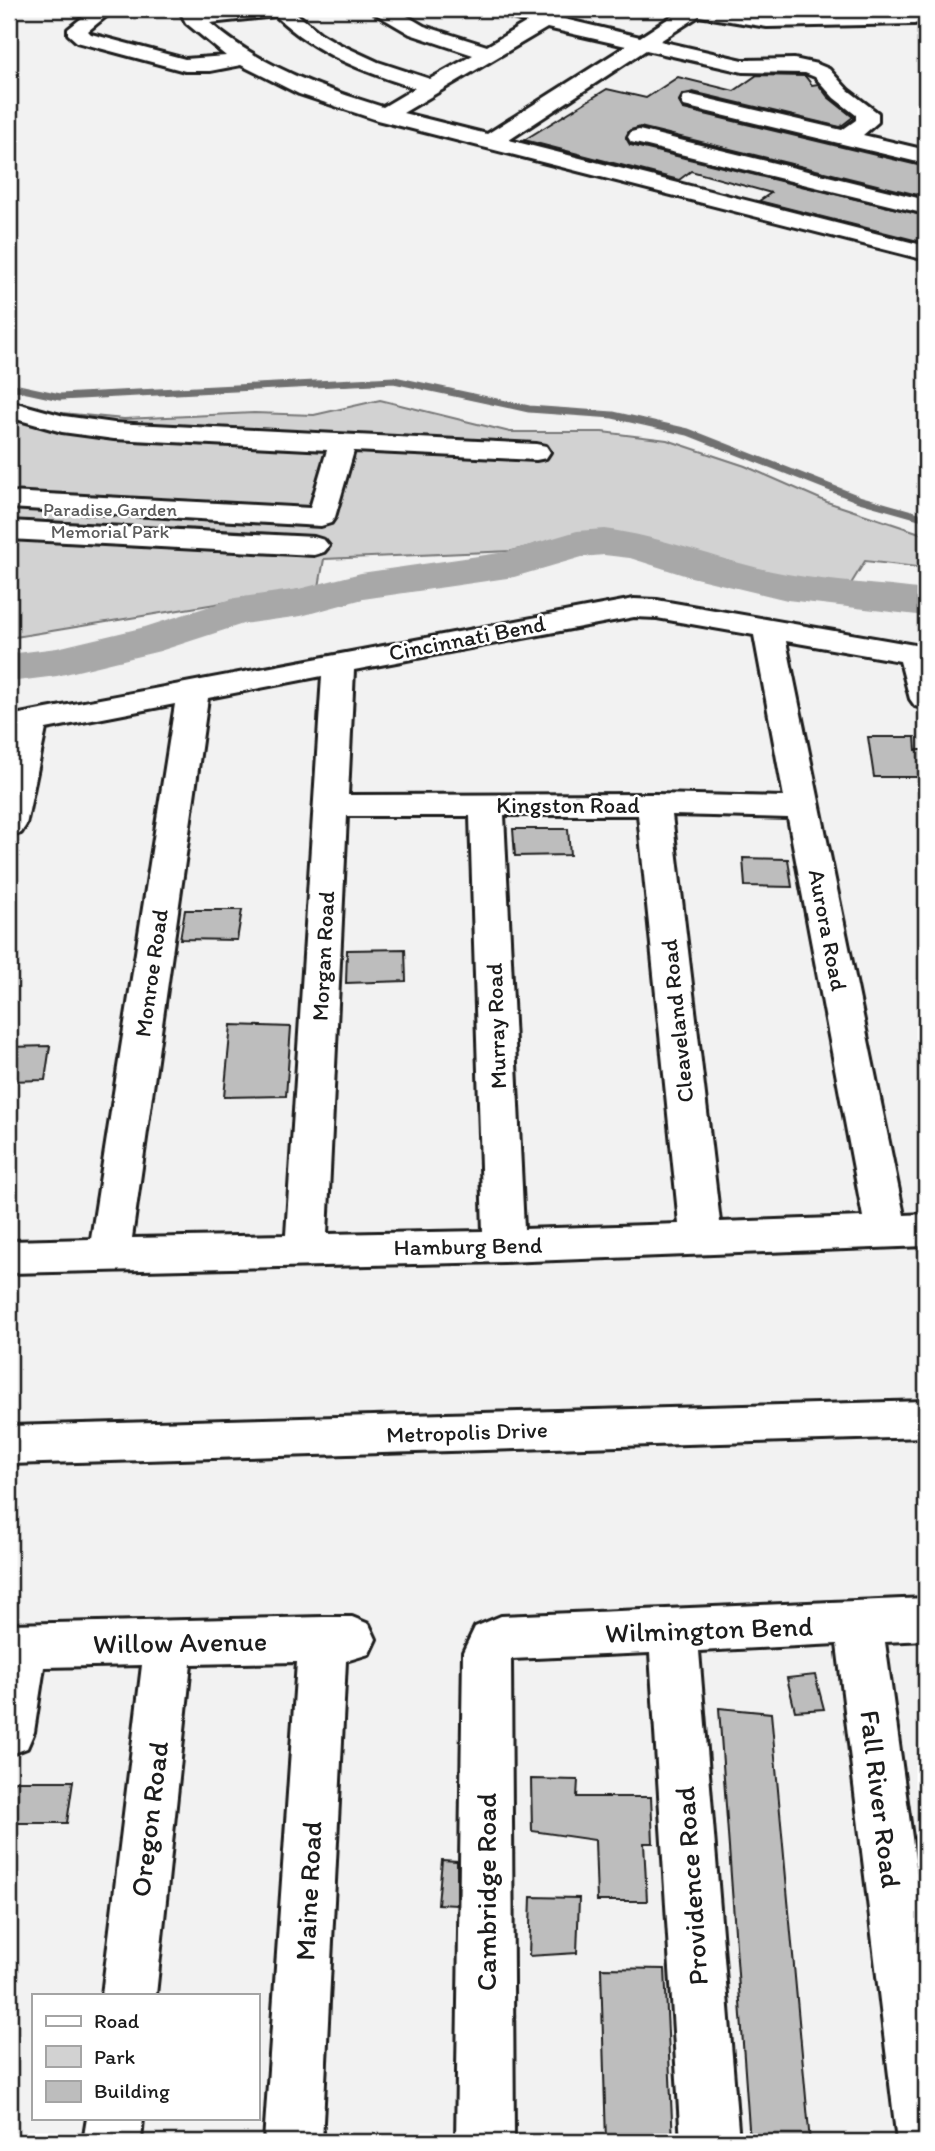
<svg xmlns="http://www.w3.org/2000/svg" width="935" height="2151" viewBox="0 0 935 2151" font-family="Itim,sans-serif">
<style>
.green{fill:#d2d2d2;stroke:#777;stroke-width:2}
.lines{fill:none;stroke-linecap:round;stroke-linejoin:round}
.stream{stroke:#707070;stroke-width:7}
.river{fill:#a8a8a8;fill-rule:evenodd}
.building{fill:#bdbdbd;stroke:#1c1c1c;stroke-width:2}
.minor-casing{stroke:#1c1c1c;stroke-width:6}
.minor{fill:#fff;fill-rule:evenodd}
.labels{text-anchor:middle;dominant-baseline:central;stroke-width:5;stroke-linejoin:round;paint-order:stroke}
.far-park-label{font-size:19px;fill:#5c5c5c;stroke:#fff}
.street-label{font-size:23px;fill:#1c1c1c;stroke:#fff}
.near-street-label{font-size:28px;fill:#1c1c1c;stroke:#fff}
</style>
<rect width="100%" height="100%" fill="#f2f2f2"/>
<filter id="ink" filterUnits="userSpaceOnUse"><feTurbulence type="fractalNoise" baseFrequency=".0143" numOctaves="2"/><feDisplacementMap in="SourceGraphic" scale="14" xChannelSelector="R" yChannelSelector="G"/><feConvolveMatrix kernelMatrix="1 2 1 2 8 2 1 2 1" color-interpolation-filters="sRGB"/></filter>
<g filter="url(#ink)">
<!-- green -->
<path class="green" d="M 380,400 L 510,432 L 602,432 L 667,440 L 745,466 L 827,502 L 926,535 L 926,564 L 925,568 L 865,561 L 849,587 L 741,572 L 688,561 L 613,533 L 580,533 L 512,551 L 324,559 L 319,587 L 9,638 L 9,403 L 41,411 L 124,419 L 254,413 L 314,415 Z"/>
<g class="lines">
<!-- stream -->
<path class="stream" d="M 9,386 L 60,397 L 394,380 L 529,409 L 613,415 L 688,432 L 859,499 L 926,518"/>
<!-- river -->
<path class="river" d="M 604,529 C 667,537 725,563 787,574 C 833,582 880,584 926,590 L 926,616 L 787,600 L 687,576 L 630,558 L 604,555 L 582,557 L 514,577 L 363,599 L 301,616 L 243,624 L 160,651 L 57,676 L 9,682 L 9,654 L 57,648 L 145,627 L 235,598 L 299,589 L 361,573 L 506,552 L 577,531 Z"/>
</g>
<!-- building -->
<g class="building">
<path d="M 757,75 L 805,76 L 812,85 L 818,84 L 828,97 L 853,117 L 840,127 L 693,92 L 682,95 L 679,102 L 683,109 L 926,167 L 926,197 L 640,127 L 629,131 L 626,138 L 630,145 L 926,216 L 926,243 L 759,201 L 771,193 L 691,171 L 679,180 L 524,140 L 607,89 L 646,98 L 678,77 L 734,91 Z"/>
<path d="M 868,737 L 915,737 L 916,750 L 926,750 L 926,777 L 874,777 Z"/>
<path d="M 513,829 L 568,829 L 570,855 L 515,856 Z"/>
<path d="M 743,858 L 788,859 L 792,887 L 745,886 Z"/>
<path d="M 185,910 L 242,910 L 237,940 L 180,939 Z"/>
<path d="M 405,949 L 406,981 L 346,983 L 347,950 Z"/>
<path d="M 231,1025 L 291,1027 L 286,1096 L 224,1097 Z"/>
<path d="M 50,1046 L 45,1080 L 9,1081 L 9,1047 Z"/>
<path d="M 815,1675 L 824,1709 L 795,1711 L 787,1678 Z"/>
<path d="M 719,1708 L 771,1713 L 810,2142 L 750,2142 Z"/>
<path d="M 531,1779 L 578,1780 L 577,1797 L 651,1797 L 653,1843 L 644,1843 L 647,1901 L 597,1901 L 595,1840 L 532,1831 Z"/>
<path d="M 14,1781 L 73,1781 L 67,1823 L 9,1823 Z"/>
<path d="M 442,1860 L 457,1861 L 457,1905 L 438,1904 Z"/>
<path d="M 531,1897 L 579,1898 L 577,1953 L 529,1956 Z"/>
<path d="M 601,1968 L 665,1969 L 673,2142 L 606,2142 Z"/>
</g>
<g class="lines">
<defs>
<g id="minor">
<path d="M 93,9 L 115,9 L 88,31 L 91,34 L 185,59 L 226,56 L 186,23 L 179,9 L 199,9 L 200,12 L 235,9 L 291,9 L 320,33 L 339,44 L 378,62 L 430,79 L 473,55 L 410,34 L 374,13 L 371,9 L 395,9 L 424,26 L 487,46 L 527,22 L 494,13 L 491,9 L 522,9 L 640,37 L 683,9 L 723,9 L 767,15 L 921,14 L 924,18 L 921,22 L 914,24 L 767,27 L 699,16 L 660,41 L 743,60 L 794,59 L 817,64 L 829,69 L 848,90 L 878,113 L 878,122 L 863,135 L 926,150 L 926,164 L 684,106 L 681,101 L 684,96 L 692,95 L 842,130 L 856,120 L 856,115 L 834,98 L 815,77 L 805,73 L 743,72 L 646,50 L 509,140 L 926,246 L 926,260 L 377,120 L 299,94 L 241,65 L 210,71 L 185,71 L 77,42 L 68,34 L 68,29 ZM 276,16 C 315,54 365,72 415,88 L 383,107 C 320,88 260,66 210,23 ZM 547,28 L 626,46 L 487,134 L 403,113 Z"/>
<path d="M 639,130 L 926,200 L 926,214 L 631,142 L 628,137 L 631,132 Z"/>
<path d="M 9,401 L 64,416 L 114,423 L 536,444 L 546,446 L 550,452 L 546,458 L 536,460 L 354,451 L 335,517 L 331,523 L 321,526 L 9,508 L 9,492 L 310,508 L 327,450 L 114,439 L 62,432 L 9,417 Z"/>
<path d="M 9,521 L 314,537 L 324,540 L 329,546 L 324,552 L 314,555 L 9,539 Z"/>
<path d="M 634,599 L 657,600 L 926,647 L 926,709 L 915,706 L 910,699 L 900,661 L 786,641 L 904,1215 L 926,1214 L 926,1246 L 504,1262 L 9,1273 L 9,1241 L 91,1239 L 175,704 L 46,729 L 26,825 L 21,833 L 9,836 L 9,752 L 13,735 L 9,736 L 9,716 ZM 634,617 L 657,618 L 754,635 L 784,797 L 654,794 L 348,795 L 354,670 ZM 322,676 L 286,1235 L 132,1238 L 208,698 ZM 504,815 L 638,815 L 679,1224 L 524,1229 ZM 672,815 L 788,818 L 863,1217 L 720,1222 ZM 347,816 L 470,816 L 483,1231 L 327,1234 Z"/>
<path d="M 926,1401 L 926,1437 L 9,1464 L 9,1426 Z"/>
<path d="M 926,1598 L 926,1640 L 885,1642 L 926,1939 L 926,2142 L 897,2142 L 837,1644 L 699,1651 L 739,2142 L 681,2142 L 650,1653 L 511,1659 L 514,2142 L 456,2142 L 463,1652 L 475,1627 L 501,1616 Z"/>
<path d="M 323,1617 L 352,1617 L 369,1624 L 376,1639 L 369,1654 L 346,1661 L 322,2142 L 264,2142 L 297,1662 L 191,1664 L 156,1995 L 102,1995 L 142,1665 L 44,1667 L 34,1732 L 27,1748 L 9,1755 L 9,1624 Z"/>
<path d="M 87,2118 L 143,2118 L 141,2142 L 83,2142 Z"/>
</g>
</defs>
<!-- minor casing -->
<use href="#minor" class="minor-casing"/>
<!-- minor -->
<use href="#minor" class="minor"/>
</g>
</g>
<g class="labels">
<!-- far-park labels -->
<g class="far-park-label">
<text x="110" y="509">Paradise Garden<tspan x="110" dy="22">Memorial Park</tspan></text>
</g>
<!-- street labels -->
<g class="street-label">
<text transform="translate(467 638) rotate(-11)">Cincinnati Bend</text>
<text x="568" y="805">Kingston Road</text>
<text transform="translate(828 930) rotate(79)">Aurora Road</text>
<text transform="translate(323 956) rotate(-87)">Morgan Road</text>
<text transform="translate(151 973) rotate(-82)">Monroe Road</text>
<text transform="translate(677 1021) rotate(-96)">Cleaveland Road</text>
<text transform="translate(496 1026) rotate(-92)">Murray Road</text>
<text transform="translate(468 1246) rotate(-1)">Hamburg Bend</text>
<text transform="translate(467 1432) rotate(-2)">Metropolis Drive</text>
</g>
<!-- near-street labels -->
<g class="near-street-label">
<text transform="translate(709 1629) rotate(-2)">Wilmington Bend</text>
<text transform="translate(180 1642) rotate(-1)">Willow Avenue</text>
<text transform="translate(881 1799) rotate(83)">Fall River Road</text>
<text transform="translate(149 1819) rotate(-83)">Oregon Road</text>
<text transform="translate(691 1886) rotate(-94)">Providence Road</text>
<text transform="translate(308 1891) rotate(-87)">Maine Road</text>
<text transform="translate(486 1892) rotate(-90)">Cambridge Road</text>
</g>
</g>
<!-- margin -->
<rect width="935" height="2151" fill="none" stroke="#fff" stroke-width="35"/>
<rect x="18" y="18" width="900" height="2116" fill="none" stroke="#1c1c1c" stroke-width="2.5" filter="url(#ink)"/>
<!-- legend -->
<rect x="32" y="1994" width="228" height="126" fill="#ffffff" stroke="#a4a4a4" stroke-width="2"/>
<rect x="46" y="2016" width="35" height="10" fill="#ffffff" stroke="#a4a4a4" stroke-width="2"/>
<text x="94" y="2028" font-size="21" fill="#1c1c1c">Road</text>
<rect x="46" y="2046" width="35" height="21" fill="#d2d2d2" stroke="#a4a4a4" stroke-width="2"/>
<text x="94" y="2064" font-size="21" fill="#1c1c1c">Park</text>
<rect x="46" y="2081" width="35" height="21" fill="#bdbdbd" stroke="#a4a4a4" stroke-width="2"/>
<text x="94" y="2098" font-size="21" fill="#1c1c1c">Building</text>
</svg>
